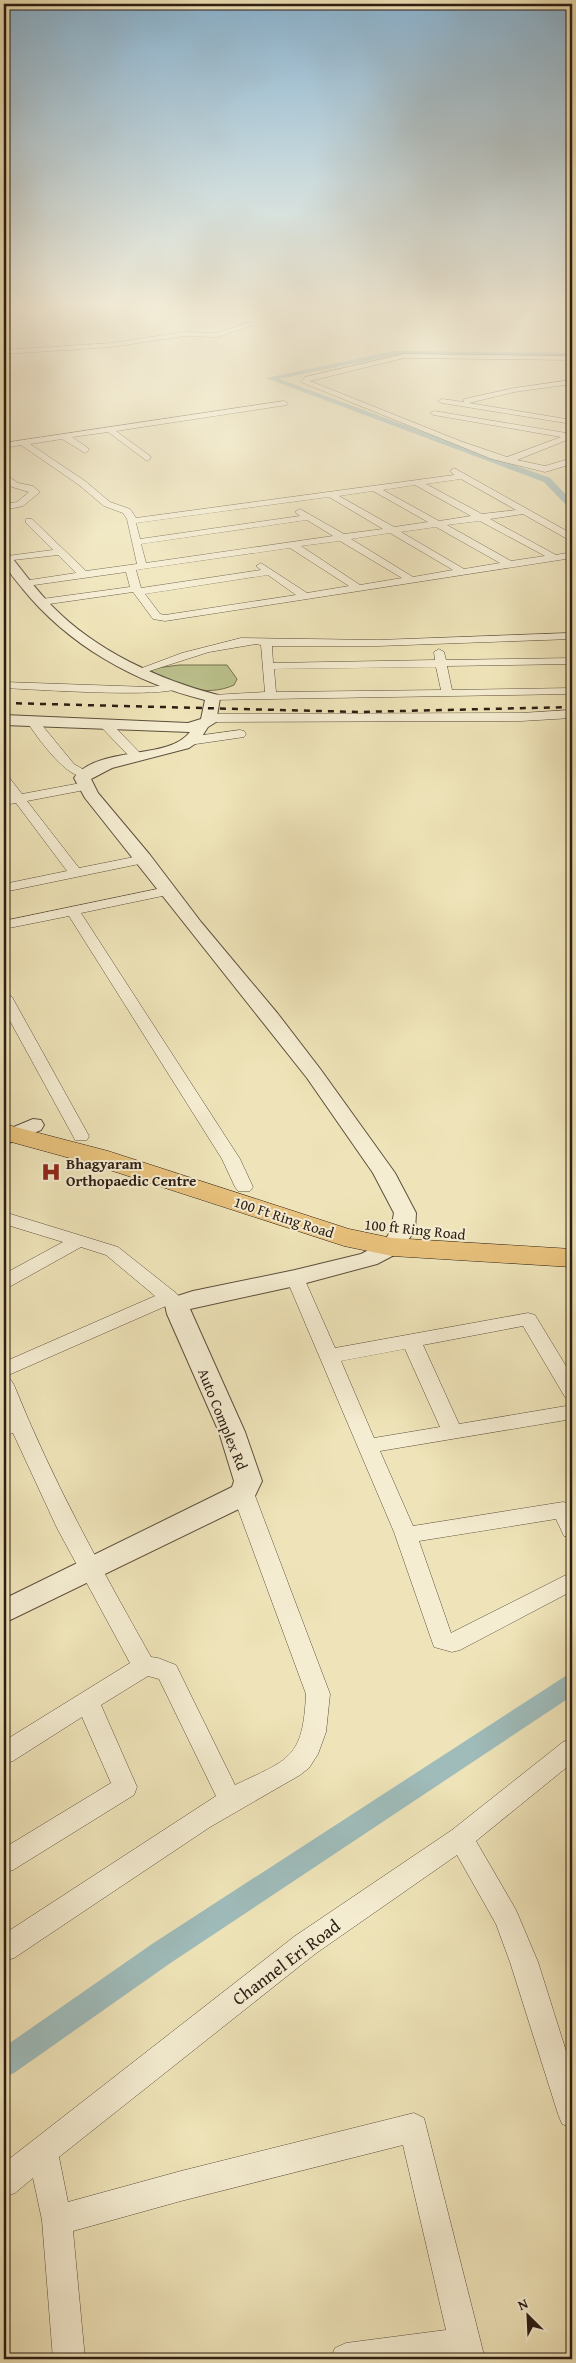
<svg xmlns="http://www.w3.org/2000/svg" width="576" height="2363" viewBox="0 0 576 2363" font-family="'Gentium Book Plus',serif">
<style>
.green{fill:#bcc38e;stroke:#747050}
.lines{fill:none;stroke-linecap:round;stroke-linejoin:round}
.canal{fill:#9fbcbb;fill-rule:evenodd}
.minor-casing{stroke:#5d4f3c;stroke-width:1}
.tertiary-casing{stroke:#5d4f3c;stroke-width:2}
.primary-casing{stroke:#2c1d13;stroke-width:1}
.minor{fill:#f5edd2;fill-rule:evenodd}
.tertiary{fill:#f5edd2;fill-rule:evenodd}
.primary{fill:#e8c27c;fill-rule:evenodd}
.rail{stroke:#2c1d13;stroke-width:2.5;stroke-dasharray:6 6;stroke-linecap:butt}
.labels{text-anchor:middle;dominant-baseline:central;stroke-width:4;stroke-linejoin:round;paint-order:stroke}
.poi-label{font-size:15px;font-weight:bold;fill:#2c1d13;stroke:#f5edd2;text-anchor:start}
.street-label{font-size:15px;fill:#2c1d13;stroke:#f5edd2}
.near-street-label{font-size:18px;fill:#2c1d13;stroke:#f5edd2}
</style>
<rect width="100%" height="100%" fill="#efe4b9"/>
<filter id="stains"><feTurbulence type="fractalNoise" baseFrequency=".004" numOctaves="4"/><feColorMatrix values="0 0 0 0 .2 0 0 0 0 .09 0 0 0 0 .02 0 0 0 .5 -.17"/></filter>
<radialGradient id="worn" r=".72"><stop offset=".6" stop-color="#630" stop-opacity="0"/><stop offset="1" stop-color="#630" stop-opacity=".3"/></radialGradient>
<!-- green -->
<path class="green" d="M 179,665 L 227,665 L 237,679 L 234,685 C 206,698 172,686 149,669 Z"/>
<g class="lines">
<!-- canal -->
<g class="canal">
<path d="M 395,351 L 572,353 L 572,357 L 395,355 L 279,379 L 550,478 L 572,501 L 572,509 L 569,508 L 544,482 L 266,378 Z"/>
<path d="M 572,1674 L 572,1696 L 172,1962 L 14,2073 L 4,2077 L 4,2047 L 152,1944 L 564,1677 Z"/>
</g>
<defs>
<g id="minor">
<path d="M 250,322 L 253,324 L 252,325 L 218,337 L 184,336 L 112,347 L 4,354 L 4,350 L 112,343 L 184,332 L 217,333 Z"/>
<path d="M 404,354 L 572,356 L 572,360 L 404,358 L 310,381 L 460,441 L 507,457 L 561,437 L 434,415 L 430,413 L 434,411 L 572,434 L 572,438 L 517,460 L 545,466 L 572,458 L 572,464 L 545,472 L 492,459 L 301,382 L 305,377 Z"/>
<path d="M 572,380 L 572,384 L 514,392 L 469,403 L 572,420 L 572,424 L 442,403 L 438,401 L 442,399 L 464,402 L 464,399 L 514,388 Z"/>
<path d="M 284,401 L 288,403 L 287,405 L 116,431 L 150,456 L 151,458 L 147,461 L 108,432 L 72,437 L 88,448 L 89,450 L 85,453 L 62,439 L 30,444 L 85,481 L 110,502 L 130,509 L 136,518 L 454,475 L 450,471 L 454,468 L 572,534 L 572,541 L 569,540 L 523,514 L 490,519 L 556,555 L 572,552 L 572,558 L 165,621 L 153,619 L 133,592 L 42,605 L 37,602 L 42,599 L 130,587 L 126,572 L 27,586 L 22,583 L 23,581 L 76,573 L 58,555 L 4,561 L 4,557 L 7,556 L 53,550 L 26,523 L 26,519 L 32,519 L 86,571 L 137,564 L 127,519 L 123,513 L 104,506 L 79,485 L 21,445 L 4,448 L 4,443 ZM 461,479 L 516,510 L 482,514 L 426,484 ZM 415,485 L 471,516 L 439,521 L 383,490 ZM 373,491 L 428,522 L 394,527 L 339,496 ZM 329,497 L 383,529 L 344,534 L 300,509 L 295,512 L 300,516 L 140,539 L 136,523 ZM 307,520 L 333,536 L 146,563 L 141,544 ZM 480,521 L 545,556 L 511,561 L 447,525 ZM 436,527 L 500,563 L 464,569 L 401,532 ZM 390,533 L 453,570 L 413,577 L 351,539 ZM 340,541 L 402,578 L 360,585 L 301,546 ZM 290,548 L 349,586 L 307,593 L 261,563 L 256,566 L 261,570 L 141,588 L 136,570 ZM 268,575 L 296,595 L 165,615 L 160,614 L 145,594 Z"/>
<path d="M 4,473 L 18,483 L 33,486 L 40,492 L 23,506 L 4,510 L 4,504 L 17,502 L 29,492 L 12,487 L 4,480 Z"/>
<path d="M 572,633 L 572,639 L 378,646 L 272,646 L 273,663 L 435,660 L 434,652 L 439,649 L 444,652 L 446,660 L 572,658 L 572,664 L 447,666 L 452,690 L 572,688 L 572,694 L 209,700 L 207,698 L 209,696 L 213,695 L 265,692 L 261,645 L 256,644 L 209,652 L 140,674 L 134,671 L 182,653 L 241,638 L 378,640 ZM 436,667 L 441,690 L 276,692 L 274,669 Z"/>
<path d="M 4,682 L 149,687 L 175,684 L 181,687 C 169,699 29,689 4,688 Z"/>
<path d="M 572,710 L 572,718 L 521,721 L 209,722 L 203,718 L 209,714 L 521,713 Z"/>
<path d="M 33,718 L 37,719 L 74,764 L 91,774 L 89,777 C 68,782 38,738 27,722 Z"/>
<path d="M 105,720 L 109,721 L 141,754 L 143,757 L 141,760 L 133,760 L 101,727 L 99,724 L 101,721 Z"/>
<path d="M 240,730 L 244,731 L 246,734 L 244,737 L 189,745 L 183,741 L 189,737 Z"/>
<path d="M 4,775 L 8,776 L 22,794 L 86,782 L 90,783 L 92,786 L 90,789 L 27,801 L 79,868 L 144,855 L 151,859 L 144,863 L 4,892 L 4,884 L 67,871 L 16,803 L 4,805 L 4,797 L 10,796 L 4,787 Z"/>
<path d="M 167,887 L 174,891 L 172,894 L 81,913 L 240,1159 L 253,1187 L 250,1191 L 238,1191 L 235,1187 L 222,1159 L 69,916 L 4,929 L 4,921 Z"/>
<path d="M 4,992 L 12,997 L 89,1136 L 87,1140 L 75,1140 L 73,1136 L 4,1010 Z"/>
<path d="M 4,1212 L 118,1247 L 176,1293 L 187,1305 L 184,1309 L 177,1311 L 166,1306 L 4,1377 L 4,1362 L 155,1296 L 106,1255 L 81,1247 L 11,1286 L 4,1288 L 4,1274 L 63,1242 L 4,1224 Z"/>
<path d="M 295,1272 L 302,1274 L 304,1278 L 335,1348 L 528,1313 L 535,1315 L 572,1376 L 572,1399 L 565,1397 L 523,1326 L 423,1345 L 459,1424 L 572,1405 L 572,1419 L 380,1451 L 413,1526 L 563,1502 L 571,1504 L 572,1507 L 572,1538 L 564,1536 L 556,1519 L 419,1541 L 451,1633 L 572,1572 L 572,1591 L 460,1650 L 452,1652 L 434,1647 L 394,1532 L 286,1278 L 288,1274 ZM 405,1349 L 440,1427 L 374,1438 L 341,1361 Z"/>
<path d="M 4,1378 L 11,1380 L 14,1385 C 52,1480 101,1568 151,1657 L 158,1658 L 176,1665 L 235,1785 C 290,1759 303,1758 306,1694 L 232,1493 L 235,1487 L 243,1485 L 251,1487 L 254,1493 L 330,1694 L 326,1732 L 318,1754 L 309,1768 L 300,1775 L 210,1827 L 14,1958 L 4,1961 L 4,1934 L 216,1796 L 159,1679 L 148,1676 L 101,1705 L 137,1787 L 134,1795 L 13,1870 L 4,1873 L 4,1848 L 111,1783 L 82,1717 L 13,1761 L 4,1764 L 4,1741 L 130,1663 L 57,1528 L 13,1433 L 4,1436 L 4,1421 L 7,1420 L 4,1410 Z"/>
<path d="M 572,1739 L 572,1763 L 476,1841 L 516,1910 L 538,1962 L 572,2070 L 572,2128 L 562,2124 L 558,2114 L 510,1962 L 496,1924 L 457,1855 L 315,1954 L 59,2157 L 68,2202 L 181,2171 L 414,2113 L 424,2118 L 485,2359 L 330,2359 L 335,2348 L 346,2343 L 446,2330 L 403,2145 L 181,2201 L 73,2231 L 85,2359 L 53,2359 L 42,2220 L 33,2178 L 15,2193 L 4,2197 L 4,2163 L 295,1936 L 452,1830 L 563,1742 Z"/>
</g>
<g id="tertiary">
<path d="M 4,552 L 8,553 C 23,571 36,590 52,606 C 96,651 159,680 218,695 L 220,698 L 216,722 L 208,727 L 199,741 L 189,748 L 112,768 L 91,779 L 98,793 L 150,855 L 201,922 L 278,1014 L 321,1070 L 395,1173 L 416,1213 L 415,1230 L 400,1252 L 377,1264 L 295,1286 L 190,1309 L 245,1432 L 262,1481 L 253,1500 L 245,1506 L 4,1623 L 4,1599 L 232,1487 L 234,1481 L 219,1432 L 167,1314 L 165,1305 L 168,1299 L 193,1291 L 295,1270 L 361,1254 L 384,1242 L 391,1230 L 394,1213 L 373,1173 L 307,1078 L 85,798 L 74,778 C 97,745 168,761 190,732 L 4,725 L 4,715 L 188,723 L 201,719 L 205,700 C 135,683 68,645 22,588 C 13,576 3,568 4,552 Z"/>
<path d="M 33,1119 L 41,1120 L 44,1125 L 41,1130 L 4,1145 L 4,1131 Z"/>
</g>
<path id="primary" d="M 4,1124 L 108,1151 L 349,1229 L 392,1238 L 572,1249 L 572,1267 L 392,1256 L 344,1246 L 88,1163 L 4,1140 Z"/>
</defs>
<!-- minor casing -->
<use href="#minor" class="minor-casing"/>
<!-- tertiary casing -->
<use href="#tertiary" class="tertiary-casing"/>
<!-- primary casing -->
<use href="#primary" class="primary-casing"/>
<!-- minor -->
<use href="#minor" class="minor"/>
<!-- tertiary -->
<use href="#tertiary" class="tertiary"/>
<!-- primary -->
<use href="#primary" class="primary"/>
<!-- rail -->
<path class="rail" d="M 4,703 L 359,712 L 572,707"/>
</g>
<!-- sky -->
<linearGradient id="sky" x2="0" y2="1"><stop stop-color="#8bb7d6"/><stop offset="0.48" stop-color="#f8f3e0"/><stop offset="1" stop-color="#f8f3e0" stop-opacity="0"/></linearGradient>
<rect width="576" height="636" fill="url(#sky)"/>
<!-- icons -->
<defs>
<symbol id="hospital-bare" viewBox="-9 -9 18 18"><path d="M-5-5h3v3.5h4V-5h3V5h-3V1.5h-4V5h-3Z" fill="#8f2418" stroke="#f5edd2" stroke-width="2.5" paint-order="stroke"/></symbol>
</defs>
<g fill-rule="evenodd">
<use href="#hospital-bare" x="37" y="1158" width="28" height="28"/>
</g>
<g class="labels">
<!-- poi labels -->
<g class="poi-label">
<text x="66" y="1163">Bhagyaram<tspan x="66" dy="17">Orthopaedic Centre</tspan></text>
</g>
<!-- street labels -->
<g class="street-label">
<text transform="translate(284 1217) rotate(18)">100 Ft Ring Road</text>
<text transform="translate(415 1229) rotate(6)">100 ft Ring Road</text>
<text transform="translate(223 1419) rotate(68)">Auto Complex Rd</text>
</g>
<!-- near-street labels -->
<g class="near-street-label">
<text transform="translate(286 1962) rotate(-37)">Channel Eri Road</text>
</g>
</g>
<!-- margin -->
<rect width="576" height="2363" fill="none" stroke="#efe4b9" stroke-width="20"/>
<rect x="5" y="5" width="566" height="2353" fill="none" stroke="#2c1d13" stroke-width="2.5"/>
<rect x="10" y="10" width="556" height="2343" fill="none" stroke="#2c1d13"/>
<!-- north arrow -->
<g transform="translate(528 2316) rotate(336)" stroke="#f5edd2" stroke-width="4" paint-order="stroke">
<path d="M0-4L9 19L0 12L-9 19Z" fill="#2c1d13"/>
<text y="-8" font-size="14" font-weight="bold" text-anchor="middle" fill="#2c1d13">N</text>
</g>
<rect width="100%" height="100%" filter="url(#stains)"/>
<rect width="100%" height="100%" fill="url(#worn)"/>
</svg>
